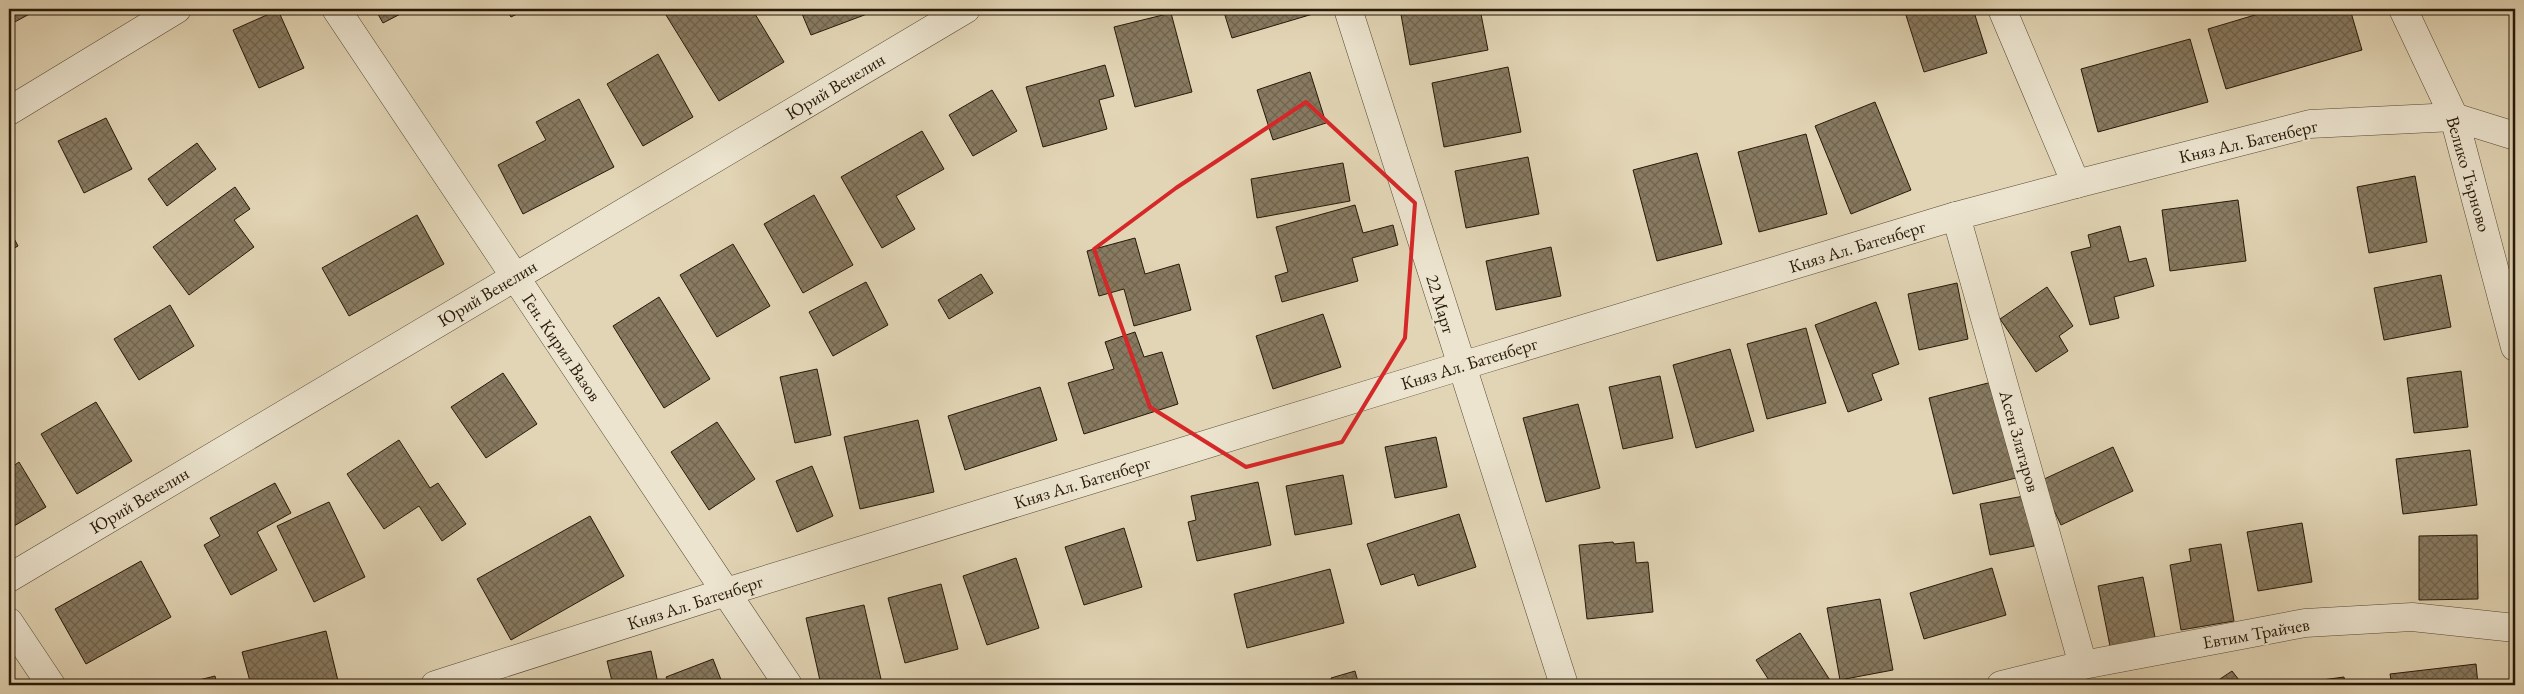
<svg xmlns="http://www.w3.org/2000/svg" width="2524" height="694" viewBox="0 0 2524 694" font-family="'EB Garamond',serif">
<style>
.building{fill:url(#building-cross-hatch);stroke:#261908}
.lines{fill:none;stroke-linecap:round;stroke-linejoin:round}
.minor-casing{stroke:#554833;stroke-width:29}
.minor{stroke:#ece4cf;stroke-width:28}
.marked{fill:none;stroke:#d62828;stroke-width:4;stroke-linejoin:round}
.labels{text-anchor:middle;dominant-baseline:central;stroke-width:4;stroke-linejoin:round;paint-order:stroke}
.street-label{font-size:18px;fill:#261908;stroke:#ece4cf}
</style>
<defs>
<pattern id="building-cross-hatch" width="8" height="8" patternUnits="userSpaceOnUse" patternTransform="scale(1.25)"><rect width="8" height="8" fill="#887b62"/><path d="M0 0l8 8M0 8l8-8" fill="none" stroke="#6f644f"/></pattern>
</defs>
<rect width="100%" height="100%" fill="#e2d5b5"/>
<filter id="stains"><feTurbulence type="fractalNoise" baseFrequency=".004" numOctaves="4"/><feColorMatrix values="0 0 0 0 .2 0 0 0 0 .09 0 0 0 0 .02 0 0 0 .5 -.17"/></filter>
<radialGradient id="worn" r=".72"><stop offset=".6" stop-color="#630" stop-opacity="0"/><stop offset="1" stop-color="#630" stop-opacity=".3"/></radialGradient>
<!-- building -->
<g class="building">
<path d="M 9,9 L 39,9 L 9,25 Z"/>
<path d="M 375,9 L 410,9 L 383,23 Z"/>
<path d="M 506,9 L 527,9 L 511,17 Z"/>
<path d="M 677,9 L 752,9 L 784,62 L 719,101 L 666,15 Z"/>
<path d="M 800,9 L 865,9 L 867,14 L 811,35 Z"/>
<path d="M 1223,9 L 1323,9 L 1323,11 L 1232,38 Z"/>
<path d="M 1400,9 L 1480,9 L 1488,50 L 1410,65 Z"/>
<path d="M 1904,9 L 1973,9 L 1987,53 L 1924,72 Z"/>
<path d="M 2275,9 L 2350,9 L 2362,50 L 2226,89 L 2208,29 Z"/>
<path d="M 278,10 L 304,68 L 259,88 L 233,30 Z"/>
<path d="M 1171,13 L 1192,92 L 1135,107 L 1114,27 Z"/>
<path d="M 2190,39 L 2208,102 L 2098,132 L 2081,69 Z"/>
<path d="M 658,54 L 693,117 L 643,146 L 607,84 Z"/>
<path d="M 1105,65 L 1114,96 L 1099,100 L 1107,129 L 1043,147 L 1026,87 Z"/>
<path d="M 1508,67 L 1521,132 L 1444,147 L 1432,83 Z"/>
<path d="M 1310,72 L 1326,123 L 1273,140 L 1257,90 Z"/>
<path d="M 992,90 L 1017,131 L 973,156 L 949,115 Z"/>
<path d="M 579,99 L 614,167 L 523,214 L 498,165 L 546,140 L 536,122 Z"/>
<path d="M 1875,102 L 1911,190 L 1851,214 L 1815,126 Z"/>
<path d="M 106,118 L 132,169 L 84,193 L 58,141 Z"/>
<path d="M 922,131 L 944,169 L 896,196 L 915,229 L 882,248 L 841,177 Z"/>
<path d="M 1806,134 L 1827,214 L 1759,232 L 1738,152 Z"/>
<path d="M 197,143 L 216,169 L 167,206 L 148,179 Z"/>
<path d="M 1697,153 L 1722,244 L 1657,261 L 1633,170 Z"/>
<path d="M 1528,157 L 1539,214 L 1466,228 L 1455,171 Z"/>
<path d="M 1343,163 L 1350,201 L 1257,218 L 1251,179 Z"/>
<path d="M 2415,176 L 2427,242 L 2369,253 L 2357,187 Z"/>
<path d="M 235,187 L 250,209 L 234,220 L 254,247 L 189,295 L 153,247 Z"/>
<path d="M 814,195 L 853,265 L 803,293 L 764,224 Z"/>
<path d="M 2238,200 L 2246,261 L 2170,271 L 2162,210 Z"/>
<path d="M 1355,205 L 1363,233 L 1393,225 L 1398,245 L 1352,258 L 1358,281 L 1282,302 L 1275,276 L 1288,272 L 1276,227 Z"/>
<path d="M 417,215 L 444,264 L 349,316 L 322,268 Z"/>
<path d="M 2120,226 L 2129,262 L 2146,258 L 2154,286 L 2114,297 L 2119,318 L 2090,325 L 2071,252 L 2091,247 L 2088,235 Z"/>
<path d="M 9,229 L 18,246 L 9,251 Z"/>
<path d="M 1135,238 L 1145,274 L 1179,264 L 1191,310 L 1134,326 L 1124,289 L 1099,296 L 1087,251 Z"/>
<path d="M 733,244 L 770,306 L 717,337 L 680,275 Z"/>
<path d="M 1551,247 L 1561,296 L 1496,310 L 1486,261 Z"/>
<path d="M 981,274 L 993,293 L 949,319 L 938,300 Z"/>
<path d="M 2441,275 L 2451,327 L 2384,340 L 2374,288 Z"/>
<path d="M 866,282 L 888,325 L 833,356 L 809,312 Z"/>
<path d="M 1957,283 L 1968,339 L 1919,350 L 1908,294 Z"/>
<path d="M 2047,287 L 2073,326 L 2059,336 L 2068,351 L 2036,372 L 2000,319 Z"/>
<path d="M 659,297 L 710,379 L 664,408 L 613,326 Z"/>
<path d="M 1876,302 L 1899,364 L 1872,374 L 1882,400 L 1848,412 L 1815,325 Z"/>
<path d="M 170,305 L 194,346 L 139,380 L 114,339 Z"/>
<path d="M 1323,314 L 1341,367 L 1273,389 L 1256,336 Z"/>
<path d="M 1806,328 L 1826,403 L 1767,419 L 1747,344 Z"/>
<path d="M 1135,332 L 1144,357 L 1162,352 L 1178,404 L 1084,434 L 1068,383 L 1114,369 L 1105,342 Z"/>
<path d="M 1730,349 L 1754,431 L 1696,448 L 1673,365 Z"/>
<path d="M 817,369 L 831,435 L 795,443 L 780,377 Z"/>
<path d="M 2461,371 L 2468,427 L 2414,433 L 2407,378 Z"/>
<path d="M 503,373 L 537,424 L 486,458 L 451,407 Z"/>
<path d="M 1660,376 L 1673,438 L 1623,449 L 1609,387 Z"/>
<path d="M 1992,382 L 2016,478 L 1953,494 L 1929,398 Z"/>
<path d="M 1040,387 L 1057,440 L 965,470 L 948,416 Z"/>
<path d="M 96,402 L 132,461 L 77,494 L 41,434 Z"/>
<path d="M 1578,404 L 1600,488 L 1546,502 L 1523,418 Z"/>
<path d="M 918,420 L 934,492 L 860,509 L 844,437 Z"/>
<path d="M 717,422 L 755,479 L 709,510 L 671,452 Z"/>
<path d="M 1436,437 L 1447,487 L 1395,498 L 1385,447 Z"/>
<path d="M 399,440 L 430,488 L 438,483 L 466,524 L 442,541 L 419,506 L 384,529 L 347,474 Z"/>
<path d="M 2113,447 L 2133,491 L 2061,525 L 2040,481 Z"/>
<path d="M 2470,450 L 2477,505 L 2403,514 L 2396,459 Z"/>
<path d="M 19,462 L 46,507 L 9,529 L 9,469 Z"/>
<path d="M 812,466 L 833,516 L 797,532 L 776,481 Z"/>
<path d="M 1343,475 L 1352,524 L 1295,535 L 1286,486 Z"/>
<path d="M 1258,482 L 1271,545 L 1197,561 L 1188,522 L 1196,520 L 1191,496 Z"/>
<path d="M 275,483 L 291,513 L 257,532 L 277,570 L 231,595 L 204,545 L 220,536 L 210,518 Z"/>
<path d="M 2024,496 L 2034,546 L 1990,555 L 1980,504 Z"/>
<path d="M 329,502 L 365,577 L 314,602 L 277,526 Z"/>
<path d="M 1459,514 L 1476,567 L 1418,586 L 1414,574 L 1381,585 L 1367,544 Z"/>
<path d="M 590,516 L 624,576 L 511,640 L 477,579 Z"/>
<path d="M 2302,523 L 2312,582 L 2258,591 L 2247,532 Z"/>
<path d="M 1124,528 L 1142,587 L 1084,605 L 1065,547 Z"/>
<path d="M 2477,535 L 2478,599 L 2419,600 L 2419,536 Z"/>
<path d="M 1613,542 L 1614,544 L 1634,542 L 1636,563 L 1648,562 L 1653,612 L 1587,619 L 1579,545 Z"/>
<path d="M 2221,544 L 2234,621 L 2181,630 L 2170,565 L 2191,561 L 2189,549 Z"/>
<path d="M 1016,558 L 1039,628 L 987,645 L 963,576 Z"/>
<path d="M 141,561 L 171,617 L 86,664 L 55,609 Z"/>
<path d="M 1992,568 L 2006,615 L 1924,639 L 1910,593 Z"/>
<path d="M 1330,569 L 1344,623 L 1247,648 L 1234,594 Z"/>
<path d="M 2143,577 L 2156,642 L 2111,651 L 2098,586 Z"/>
<path d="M 941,584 L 958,649 L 905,663 L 888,598 Z"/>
<path d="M 1880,599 L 1893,670 L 1840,680 L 1827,608 Z"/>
<path d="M 864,605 L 881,679 L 851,685 L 821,685 L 806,618 Z"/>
<path d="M 326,631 L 339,685 L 251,685 L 242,652 Z"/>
<path d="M 1800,633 L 1833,685 L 1772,685 L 1756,660 Z"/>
<path d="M 651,651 L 658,683 L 613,685 L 607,661 Z"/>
<path d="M 713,659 L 723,685 L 670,685 L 666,677 Z"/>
<path d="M 2476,664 L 2478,685 L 2392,685 L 2390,674 Z"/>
<path d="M 1355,671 L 1359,685 L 1333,685 L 1331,678 Z"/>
<path d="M 2232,671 L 2243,685 L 2211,685 Z"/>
<path d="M 215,676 L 217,685 L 179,685 Z"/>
<path d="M 2344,677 L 2345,685 L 2285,685 Z"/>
</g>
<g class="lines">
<defs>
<g id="minor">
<path d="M 336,9 L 788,685"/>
<path d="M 1348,9 L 1564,685"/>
<path d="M 2002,9 L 2076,184"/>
<path d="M 2403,9 L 2454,117 L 2515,347"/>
<path d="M 9,111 L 177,9"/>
<path d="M 1956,216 L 2083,665"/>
<path d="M 9,578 L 966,9"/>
<path d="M 9,622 L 51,685"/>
<path d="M 435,685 L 726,592 L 1461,366 L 1956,216 L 2076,184 L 2310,124 L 2454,117 L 2515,136"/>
<path d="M 2001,685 L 2083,665 L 2305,623 L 2412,617 L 2515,628"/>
</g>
</defs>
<!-- minor casing -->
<use href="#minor" class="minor-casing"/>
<!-- minor -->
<use href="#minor" class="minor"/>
</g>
<!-- marked area -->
<path class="marked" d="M 1306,102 L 1415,203 L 1405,338 L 1342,442 L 1246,467 L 1150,407 L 1094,249 L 1176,188 Z"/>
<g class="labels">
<!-- street labels -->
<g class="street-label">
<text transform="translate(835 86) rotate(-31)">Юрий Венелин</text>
<text transform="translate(2248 141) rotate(-13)">Княз Ал. Батенберг</text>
<text transform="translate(2469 174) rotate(74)">Велико Търново</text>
<text transform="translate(1857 246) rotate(-17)">Княз Ал. Батенберг</text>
<text transform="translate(487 293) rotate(-31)">Юрий Венелин</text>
<text transform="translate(1441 304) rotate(73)">22 Март</text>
<text transform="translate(562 347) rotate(56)">Ген. Кирил Вазов</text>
<text transform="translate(1469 363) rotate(-17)">Княз Ал. Батенберг</text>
<text transform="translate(2020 441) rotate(74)">Асен Златаров</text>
<text transform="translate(1082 482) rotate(-17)">Княз Ал. Батенберг</text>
<text transform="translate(139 500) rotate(-31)">Юрий Венелин</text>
<text transform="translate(695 602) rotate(-18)">Княз Ал. Батенберг</text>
<text transform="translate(2256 633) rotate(-10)">Евтим Трайчев</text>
</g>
</g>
<!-- margin -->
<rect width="2524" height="694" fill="none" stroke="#e2d5b5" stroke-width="30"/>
<rect x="10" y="10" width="2504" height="674" fill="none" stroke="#261908" stroke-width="2.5"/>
<rect x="15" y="15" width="2494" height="664" fill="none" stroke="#261908"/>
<rect width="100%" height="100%" filter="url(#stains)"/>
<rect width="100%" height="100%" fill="url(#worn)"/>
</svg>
